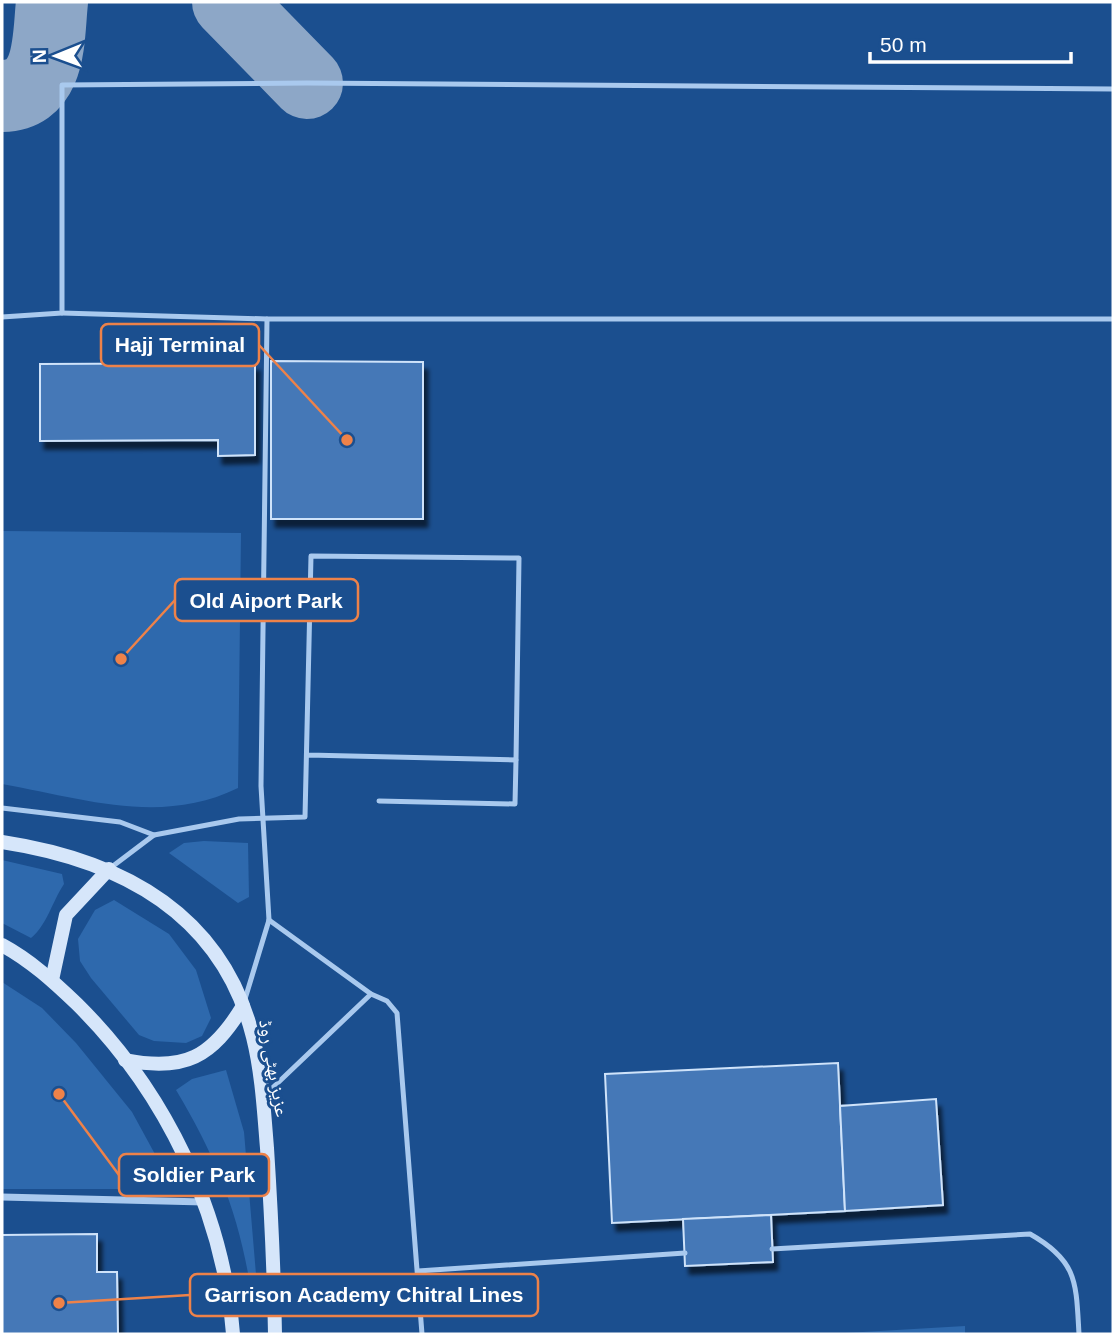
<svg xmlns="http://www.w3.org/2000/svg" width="1115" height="1336" viewBox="0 0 1115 1336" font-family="Arial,'Noto Naskh Arabic',sans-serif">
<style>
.green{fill:#2e69ad}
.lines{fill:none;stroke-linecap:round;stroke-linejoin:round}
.taxiway{stroke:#8da7c7;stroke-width:72}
.building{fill:#4478b7;stroke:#cfe3fa;stroke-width:2;filter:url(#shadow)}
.service{stroke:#a9c9ee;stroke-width:5}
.minor{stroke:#a9c9ee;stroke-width:7}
.secondary{stroke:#d6e6fa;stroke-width:14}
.labels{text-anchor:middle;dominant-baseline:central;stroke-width:6;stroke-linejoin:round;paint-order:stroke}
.street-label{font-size:19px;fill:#fff;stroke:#1b4f8f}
.leader{fill:none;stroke:#ee8249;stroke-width:2.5}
.callout-dot{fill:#ee8249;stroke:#1b4f8f;stroke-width:2.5}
.callout{fill:#1b4f8f;stroke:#ee8249;stroke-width:2.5}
.callout-label{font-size:21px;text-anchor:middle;font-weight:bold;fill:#fff}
</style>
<defs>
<filter id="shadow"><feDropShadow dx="4.5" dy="8" stdDeviation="2" flood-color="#0009"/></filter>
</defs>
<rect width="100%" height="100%" fill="#1b4f8f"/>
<!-- green -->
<g class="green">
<path d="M 2,531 L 241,533 L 238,788 C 161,826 81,798 2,784 Z"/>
<path d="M 204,841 L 248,843 L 249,897 L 238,903 L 169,853 L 184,843 Z"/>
<path d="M 2,860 L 62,874 L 64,884 C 52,902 47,925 31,938 L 2,923 Z"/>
<path d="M 114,900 L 169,934 L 196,970 L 211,1018 L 202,1036 L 186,1043 L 154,1041 L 139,1035 L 91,978 L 80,961 L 78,939 L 95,910 Z"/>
<path d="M 2,982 L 42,1008 L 76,1043 L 132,1112 L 174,1189 L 2,1189 Z"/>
<path d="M 226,1070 L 244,1132 L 258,1298 L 252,1298 C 241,1219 217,1158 176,1090 L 192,1079 Z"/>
<path d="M 965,1326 L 965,1334 L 828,1334 Z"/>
</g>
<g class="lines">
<!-- taxiway -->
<g class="taxiway">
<path d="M 228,2 L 307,83"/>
<path d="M 2,96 C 52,95 48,39 52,2"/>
</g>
</g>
<!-- building -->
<g class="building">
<path d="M 271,361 L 423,362 L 423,519 L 271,519 Z"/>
<path d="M 255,363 L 255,455 L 218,456 L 218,440 L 40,441 L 40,364 Z"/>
<path d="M 838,1063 L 845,1211 L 612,1223 L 605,1074 Z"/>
<path d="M 936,1099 L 943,1205 L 845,1211 L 840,1106 Z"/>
<path d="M 771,1215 L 773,1262 L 685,1266 L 683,1219 Z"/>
<path d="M 97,1234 L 97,1272 L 117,1272 L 118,1334 L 2,1334 L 2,1235 Z"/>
</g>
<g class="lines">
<!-- service -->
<g class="service">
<path d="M 62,313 L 267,319 L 1113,319"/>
<path d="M 2,317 L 62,313 L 62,85 L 307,83 L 1113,89"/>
<path d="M 379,801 L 515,804 L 516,760"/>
<path d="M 2,808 L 120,822 L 154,835"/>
<path d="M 109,869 L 154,835 L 239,819 L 305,817 L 311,556 L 519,558 L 516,760 L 308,755"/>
<path d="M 371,994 L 387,1001 L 397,1013 L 422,1334"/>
<path d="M 245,999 L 269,920 L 261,786 L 267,319"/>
<path d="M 264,1096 L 371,994 L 269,920"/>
<path d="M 772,1249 L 1030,1234 C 1078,1261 1076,1283 1079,1334"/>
<path d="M 418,1271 L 685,1253"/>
</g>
<!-- minor -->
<path class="minor" d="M 2,1197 L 204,1202"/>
<!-- secondary -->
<g class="secondary">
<path d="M 2,842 C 120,860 222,913 253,1037 C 262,1073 264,1112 267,1148 C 271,1210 274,1272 275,1334"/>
<path d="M 2,945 C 30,960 54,982 77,1004 C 165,1091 223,1211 233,1334"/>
<path d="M 52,980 L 66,915 L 109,869"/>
<path d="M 125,1060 C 185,1072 212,1057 243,1006"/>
</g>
</g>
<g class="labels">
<!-- street labels -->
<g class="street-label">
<text transform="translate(274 1068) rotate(80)">عزیز بھٹی روڈ</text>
</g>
</g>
<!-- callouts -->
<path class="leader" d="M347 440L259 345M121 659L175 600M59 1094L119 1175M59 1303L190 1295"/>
<g class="callout-dot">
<circle cx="347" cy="440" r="7"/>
<circle cx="121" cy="659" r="7"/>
<circle cx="59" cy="1094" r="7"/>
<circle cx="59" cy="1303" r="7"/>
</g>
<g class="callout">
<rect x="101" y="324" width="158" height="42" rx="7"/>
<rect x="175" y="579" width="183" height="42" rx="7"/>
<rect x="119" y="1154" width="150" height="42" rx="7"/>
<rect x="190" y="1274" width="348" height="42" rx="7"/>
</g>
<g class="callout-label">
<text x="180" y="352">Hajj Terminal</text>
<text x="266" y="608">Old Aiport Park</text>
<text x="194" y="1182">Soldier Park</text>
<text x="364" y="1302">Garrison Academy Chitral Lines</text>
</g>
<!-- border -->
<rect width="1115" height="1336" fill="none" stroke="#ffffff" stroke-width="7"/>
<!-- north arrow -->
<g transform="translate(56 56) rotate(269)" stroke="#1b4f8f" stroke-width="5" paint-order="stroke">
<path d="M0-5L12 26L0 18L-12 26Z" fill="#ffffff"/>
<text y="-10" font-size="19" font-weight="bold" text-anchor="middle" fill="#ffffff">N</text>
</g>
<!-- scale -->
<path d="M870 52v10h201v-10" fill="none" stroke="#ffffff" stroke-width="3.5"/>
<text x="880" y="52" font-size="21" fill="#ffffff" stroke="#1b4f8f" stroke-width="5" paint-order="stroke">50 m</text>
</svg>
